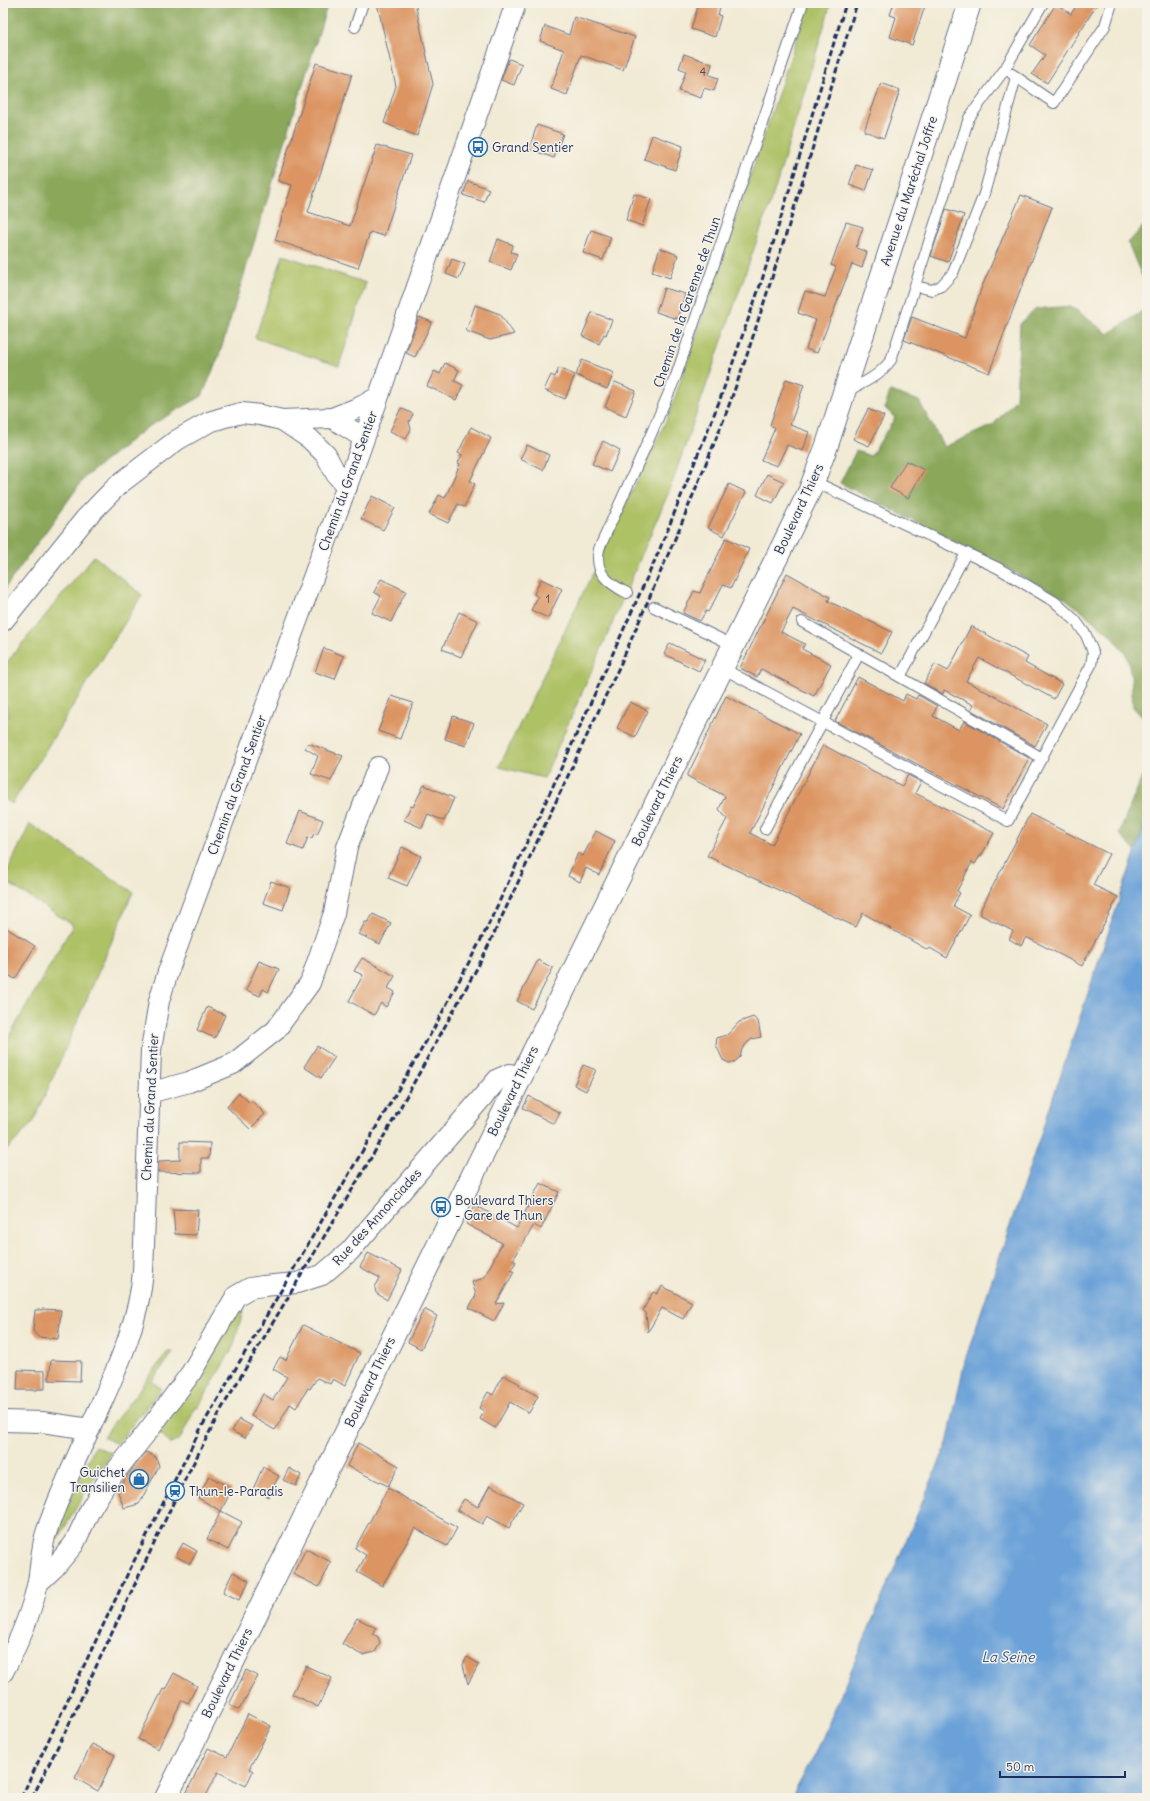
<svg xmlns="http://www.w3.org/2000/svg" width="1150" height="1801" viewBox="0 0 1150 1801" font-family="Delius,sans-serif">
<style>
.green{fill:#adc165;stroke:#647862}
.forest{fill:#8aa75a;stroke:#526b5c}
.water{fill:#6ba1d8;stroke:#43689b}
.building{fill:#dc9562}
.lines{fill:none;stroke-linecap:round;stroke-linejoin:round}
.lane-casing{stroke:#667087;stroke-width:12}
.street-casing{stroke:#667087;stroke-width:22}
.primary-casing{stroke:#667087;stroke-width:24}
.lane{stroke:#fff;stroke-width:10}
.street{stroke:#fff;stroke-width:20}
.primary{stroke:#fff;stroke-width:22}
.rail{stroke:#1b2f5e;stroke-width:3;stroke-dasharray:6 3;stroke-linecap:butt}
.labels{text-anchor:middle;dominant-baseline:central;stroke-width:3;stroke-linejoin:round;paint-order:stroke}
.number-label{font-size:11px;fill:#4b485f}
.poi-label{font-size:13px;fill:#1b2f5e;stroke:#f7f3e8;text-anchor:start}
.street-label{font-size:13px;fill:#1b2f5e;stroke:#f7f3e8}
.water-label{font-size:14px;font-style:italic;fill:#375789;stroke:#f7f3e8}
</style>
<rect width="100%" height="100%" fill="#f7f3e8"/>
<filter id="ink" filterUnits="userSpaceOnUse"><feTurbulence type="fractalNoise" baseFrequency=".025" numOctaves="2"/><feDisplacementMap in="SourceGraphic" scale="8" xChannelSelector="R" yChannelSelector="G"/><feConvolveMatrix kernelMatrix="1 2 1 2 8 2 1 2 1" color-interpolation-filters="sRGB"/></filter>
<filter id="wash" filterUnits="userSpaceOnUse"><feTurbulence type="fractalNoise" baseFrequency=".012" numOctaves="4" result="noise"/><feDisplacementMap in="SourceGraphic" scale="16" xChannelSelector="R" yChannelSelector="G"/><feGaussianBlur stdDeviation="0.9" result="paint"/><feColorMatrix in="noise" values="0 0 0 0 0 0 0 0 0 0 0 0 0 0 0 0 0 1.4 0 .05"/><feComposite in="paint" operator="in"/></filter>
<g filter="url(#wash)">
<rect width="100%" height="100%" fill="#f1ead4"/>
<!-- green -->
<g class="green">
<path d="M 809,3 L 831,3 L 776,186 L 670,489 L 600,652 L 544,778 L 499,767 L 669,415 Z"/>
<path d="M 283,255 L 366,283 L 339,366 L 255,338 Z"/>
<path d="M 94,556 L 142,595 L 12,804 L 3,798 L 3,719 L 9,716 L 3,697 L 3,667 Z"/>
<path d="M 30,824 L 133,892 L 34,1121 L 3,1154 L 3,1047 L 73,925 L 3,880 Z"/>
<path d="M 240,1310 L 243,1312 L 233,1347 L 198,1408 L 196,1407 L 180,1439 L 171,1444 L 158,1432 L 204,1371 L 232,1319 Z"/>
<path d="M 169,1350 L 173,1353 L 152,1381 L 161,1389 L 117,1444 L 103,1437 Z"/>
<path d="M 95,1446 L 112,1453 L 89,1486 L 58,1539 L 54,1537 Z"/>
</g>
<!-- forest -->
<g class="forest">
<path d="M 3,3 L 328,3 L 219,356 L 202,396 L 146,428 L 85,477 L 3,591 Z"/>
<path d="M 1147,222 L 1147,289 L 1128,243 Z"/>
<path d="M 1071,306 L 1108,334 L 1147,308 L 1147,722 L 1133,707 L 1131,675 L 1127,656 L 1112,636 L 1066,599 L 840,483 L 856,451 L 871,456 L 895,418 L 885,408 L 890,391 L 919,401 L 944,447 L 993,425 L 1016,399 L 1020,324 L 1036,309 Z"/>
<path d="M 1147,764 L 1147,864 L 1119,834 Z"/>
</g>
<!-- water -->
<path class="water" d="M 1147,817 L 1147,1798 L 791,1798 L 816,1753 L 947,1444 L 965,1360 Z"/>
<g id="blocks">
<!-- building -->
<g class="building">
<path d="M 377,3 L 415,3 L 433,84 L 417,136 L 384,123 L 396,86 Z"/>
<path d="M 699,3 L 721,3 L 718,15 L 721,16 L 715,37 L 691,29 Z"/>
<path d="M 894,3 L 926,3 L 912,45 L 890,37 L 896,17 L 890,15 Z"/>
<path d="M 1078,3 L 1098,3 L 1047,83 L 1032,74 L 1045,55 L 1030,45 L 1056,4 L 1071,14 Z"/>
<path d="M 574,17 L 635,37 L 623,70 L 581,55 L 567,95 L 551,89 L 564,50 L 540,41 L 545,26 L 569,35 Z"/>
<path d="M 684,54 L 712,64 L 709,75 L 718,78 L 714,91 L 704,88 L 701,98 L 679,91 L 686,71 L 679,68 Z"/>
<path d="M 509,59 L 522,64 L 514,85 L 501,80 Z"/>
<path d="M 316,63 L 352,74 L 308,212 L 350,226 L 377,145 L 411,155 L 384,236 L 370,232 L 358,268 L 275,240 L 292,185 L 278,181 Z"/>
<path d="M 881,83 L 900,90 L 884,138 L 864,131 Z"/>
<path d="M 537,125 L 563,134 L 554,158 L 529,149 Z"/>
<path d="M 652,135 L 683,146 L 675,170 L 644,159 Z"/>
<path d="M 856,165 L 873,170 L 866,191 L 849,185 Z"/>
<path d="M 468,181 L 489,189 L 484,202 L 463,195 Z"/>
<path d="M 634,194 L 651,199 L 642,226 L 626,220 Z"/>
<path d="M 1021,195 L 1052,207 L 989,373 L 904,340 L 912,317 L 965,338 L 981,289 Z"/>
<path d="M 946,209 L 964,215 L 948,262 L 931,256 Z"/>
<path d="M 846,222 L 863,227 L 856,248 L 867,252 L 862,268 L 852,264 L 817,353 L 806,349 L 816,320 L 798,313 L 805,291 L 825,297 L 836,267 L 831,265 Z"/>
<path d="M 591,230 L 611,237 L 603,260 L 583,253 Z"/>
<path d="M 498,239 L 513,245 L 511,252 L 517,254 L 511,270 L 490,262 Z"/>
<path d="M 660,248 L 678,255 L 670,278 L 652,272 Z"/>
<path d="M 452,259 L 465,264 L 459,279 L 446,274 Z"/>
<path d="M 664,288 L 685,294 L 677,319 L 656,312 Z"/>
<path d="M 475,305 L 500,314 L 514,334 L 490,340 L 466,331 Z"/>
<path d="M 592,312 L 612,320 L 606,335 L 604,334 L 599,344 L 582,336 Z"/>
<path d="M 419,317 L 432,322 L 415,357 L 406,353 Z"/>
<path d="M 582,360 L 614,373 L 607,389 L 576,375 Z"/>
<path d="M 445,363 L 459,370 L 454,381 L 463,385 L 456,400 L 427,386 L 434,371 L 440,374 Z"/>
<path d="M 559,368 L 575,375 L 565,399 L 544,390 L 551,375 L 555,377 Z"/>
<path d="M 786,379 L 804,385 L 790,425 L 809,432 L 803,451 L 787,445 L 777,466 L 761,460 L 775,428 L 770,425 Z"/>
<path d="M 615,382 L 636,391 L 626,416 L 605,407 Z"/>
<path d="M 401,408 L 413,414 L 409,422 L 411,429 L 406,439 L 390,431 Z"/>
<path d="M 868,409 L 884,416 L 869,446 L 853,439 Z"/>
<path d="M 471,427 L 491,438 L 470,481 L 475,484 L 464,507 L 458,504 L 448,523 L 429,514 L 439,495 L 445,498 L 460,464 L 458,463 L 462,455 L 458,453 Z"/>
<path d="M 603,441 L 620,450 L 610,472 L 592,464 Z"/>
<path d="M 527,445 L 549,455 L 543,470 L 520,459 Z"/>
<path d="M 906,461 L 924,470 L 908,498 L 890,488 Z"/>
<path d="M 767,474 L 784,482 L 773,503 L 757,495 Z"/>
<path d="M 729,484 L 746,492 L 724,536 L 708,528 Z"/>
<path d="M 372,496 L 395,508 L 383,530 L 361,519 Z"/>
<path d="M 726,538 L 749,549 L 731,588 L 723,585 L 708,612 L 706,611 L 700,621 L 683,613 L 694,591 L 700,593 Z"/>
<path d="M 787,573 L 830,597 L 828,601 L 892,632 L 881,653 L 793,609 L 781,632 L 805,644 L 802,649 L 831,664 L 814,696 L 761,669 L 757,677 L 740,668 Z"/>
<path d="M 381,579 L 406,591 L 391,622 L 372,613 L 381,596 L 374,592 Z"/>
<path d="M 541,579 L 562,589 L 548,618 L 531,610 L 538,597 L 534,594 Z"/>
<path d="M 459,612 L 478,621 L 461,657 L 442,649 Z"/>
<path d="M 971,626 L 1028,657 L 1025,663 L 1062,684 L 1054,699 L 979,658 L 966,681 L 1047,724 L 1035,746 L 971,710 L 973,705 L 944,690 L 943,694 L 924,683 L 935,664 L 948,671 Z"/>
<path d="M 670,643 L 705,660 L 699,671 L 664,654 Z"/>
<path d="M 324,648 L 344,656 L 335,679 L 315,672 Z"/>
<path d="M 858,677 L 903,701 L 906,694 L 916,699 L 918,695 L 937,706 L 933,716 L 959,730 L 964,721 L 1029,758 L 1003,809 L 835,721 Z"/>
<path d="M 392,696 L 413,703 L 400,739 L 378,731 Z"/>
<path d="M 726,696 L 800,734 L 750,833 L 772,845 L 823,745 L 902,786 L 908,775 L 921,782 L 915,793 L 994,833 L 981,856 L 980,856 L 975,864 L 972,862 L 957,891 L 960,893 L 953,906 L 970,915 L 947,958 L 930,948 L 928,950 L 863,913 L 856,927 L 707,856 L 727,819 L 719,809 L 725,796 L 687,776 Z"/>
<path d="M 630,702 L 648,711 L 635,737 L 617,728 Z"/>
<path d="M 453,716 L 474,723 L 466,746 L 445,739 Z"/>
<path d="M 308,743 L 343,756 L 331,781 L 311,774 L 318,756 L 305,748 Z"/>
<path d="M 424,785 L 454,798 L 444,821 L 428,814 L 422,828 L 404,820 L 411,806 L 413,807 Z"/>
<path d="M 300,811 L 323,820 L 317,835 L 314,833 L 312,838 L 308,837 L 303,850 L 287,844 Z"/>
<path d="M 1030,814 L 1109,854 L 1093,885 L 1118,897 L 1082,966 L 1026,937 L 1021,946 L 1009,939 L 1013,931 L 981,915 L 981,909 Z"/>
<path d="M 596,831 L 615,841 L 599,875 L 586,868 L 580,882 L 568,876 L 578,853 L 583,856 Z"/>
<path d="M 402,847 L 421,856 L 407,886 L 388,878 Z"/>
<path d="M 271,881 L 290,888 L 283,910 L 263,903 Z"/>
<path d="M 373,914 L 391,923 L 380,944 L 359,934 L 365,922 L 368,922 Z"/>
<path d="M 3,926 L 35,946 L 15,979 L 3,972 Z"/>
<path d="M 362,958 L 395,976 L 388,988 L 395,992 L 386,1007 L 381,1003 L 374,1015 L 349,1001 L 363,975 L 354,971 Z"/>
<path d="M 538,960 L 553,968 L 532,1009 L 517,1001 Z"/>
<path d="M 259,961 L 279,969 L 268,992 L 263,989 L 260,996 L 246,990 Z"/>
<path d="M 207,1007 L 225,1015 L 215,1038 L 197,1030 Z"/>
<path d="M 753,1017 L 758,1021 L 761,1037 L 752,1039 L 748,1042 L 742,1049 L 740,1057 L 734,1062 L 729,1063 L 723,1060 L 716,1045 L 717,1038 L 727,1035 L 739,1022 Z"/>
<path d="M 317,1046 L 335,1057 L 321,1078 L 304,1067 Z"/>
<path d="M 583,1065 L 596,1070 L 586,1091 L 574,1085 Z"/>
<path d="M 239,1093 L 250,1103 L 252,1101 L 265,1114 L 250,1129 L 227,1107 Z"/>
<path d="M 529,1096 L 560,1113 L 554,1124 L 523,1108 Z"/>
<path d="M 180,1142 L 210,1143 L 209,1158 L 201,1158 L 201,1173 L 158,1172 L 159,1161 L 180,1160 Z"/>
<path d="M 540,1183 L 559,1192 L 541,1229 L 534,1225 L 513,1260 L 516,1262 L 511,1270 L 514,1272 L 496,1304 L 504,1303 L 494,1321 L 469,1308 L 476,1295 L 472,1282 L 484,1278 L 502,1243 L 466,1224 L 475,1205 L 517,1228 Z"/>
<path d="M 173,1209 L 198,1210 L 196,1235 L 175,1234 Z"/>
<path d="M 368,1253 L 402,1270 L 387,1300 L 376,1293 L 375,1287 L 380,1278 L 360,1267 Z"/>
<path d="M 662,1286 L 692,1302 L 683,1319 L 662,1308 L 648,1332 L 646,1313 L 643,1310 L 653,1292 L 657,1294 Z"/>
<path d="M 42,1309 L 61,1310 L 58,1339 L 38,1337 L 33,1331 L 35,1310 L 42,1310 Z"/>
<path d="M 424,1309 L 437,1316 L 421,1349 L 408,1342 Z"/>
<path d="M 303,1325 L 360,1353 L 345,1386 L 333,1379 L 330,1384 L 317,1378 L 310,1389 L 308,1388 L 296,1408 L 290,1404 L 275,1430 L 251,1416 L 263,1394 L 273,1400 L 287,1377 L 273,1369 L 280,1357 L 286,1360 Z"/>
<path d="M 51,1360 L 81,1361 L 80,1381 L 49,1380 Z"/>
<path d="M 18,1370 L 45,1371 L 45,1389 L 37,1389 L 37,1390 L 17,1390 Z"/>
<path d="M 503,1375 L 520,1384 L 519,1386 L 538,1396 L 529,1413 L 510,1402 L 495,1428 L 480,1419 L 484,1411 L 479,1408 L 488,1392 L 493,1395 Z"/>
<path d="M 239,1419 L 252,1426 L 245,1438 L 232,1431 Z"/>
<path d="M 358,1443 L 399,1466 L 388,1486 L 347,1466 Z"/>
<path d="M 146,1452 L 156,1457 L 159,1466 L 139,1504 L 124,1508 L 118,1492 L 126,1477 Z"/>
<path d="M 263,1467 L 279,1476 L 268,1497 L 253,1489 Z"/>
<path d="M 289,1468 L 301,1475 L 296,1486 L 283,1480 Z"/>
<path d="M 209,1476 L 232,1489 L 221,1511 L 198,1498 Z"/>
<path d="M 490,1485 L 523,1503 L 509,1528 L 487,1516 L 482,1524 L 457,1510 L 464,1499 L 478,1507 Z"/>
<path d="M 388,1488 L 457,1528 L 447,1546 L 415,1528 L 382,1586 L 357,1572 L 366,1555 L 355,1548 Z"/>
<path d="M 221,1511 L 242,1522 L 228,1550 L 207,1539 Z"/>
<path d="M 183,1543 L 197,1551 L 190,1564 L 176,1556 Z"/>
<path d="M 306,1549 L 331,1562 L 319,1587 L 293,1574 Z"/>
<path d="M 233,1572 L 249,1581 L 239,1600 L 223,1592 Z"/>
<path d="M 357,1618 L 376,1628 L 373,1634 L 378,1637 L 380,1643 L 375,1652 L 362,1655 L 342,1644 Z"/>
<path d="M 467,1657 L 479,1664 L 468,1684 L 463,1665 Z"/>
<path d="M 306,1666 L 332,1678 L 318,1707 L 292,1694 Z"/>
<path d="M 246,1670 L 258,1676 L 239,1710 L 229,1705 Z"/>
<path d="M 174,1673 L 197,1686 L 188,1703 L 182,1700 L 158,1749 L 138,1739 L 163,1689 L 165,1690 Z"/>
<path d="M 248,1714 L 271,1726 L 249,1769 L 253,1771 L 246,1786 L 218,1772 L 205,1798 L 184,1798 L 208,1748 L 227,1757 Z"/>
<path d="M 92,1744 L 115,1755 L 98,1791 L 75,1778 Z"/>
</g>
</g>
</g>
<g filter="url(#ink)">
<use href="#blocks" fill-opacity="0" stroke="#667087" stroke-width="1"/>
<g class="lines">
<defs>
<g id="lane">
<path d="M 355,27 L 363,3"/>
<path d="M 1012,74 L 1054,103 L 1105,26 L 1112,3"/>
<path d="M 915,286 L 932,290 L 941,286 L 953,273 L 984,194 L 1016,77"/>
<path d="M 846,391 C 864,383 879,376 891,360 L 969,118 L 1005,69 L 1043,3"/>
<path d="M 627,593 C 608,583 594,573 599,549 L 649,439 L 676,376 L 803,3"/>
<path d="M 654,607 L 733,645"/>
<path d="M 802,622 L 900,677 L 966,553"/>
<path d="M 722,668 L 1008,821 L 1091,665 L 1093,652 L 1086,635 L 1075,620 L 1055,602 L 998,568 L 813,481"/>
<path d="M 900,677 L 1042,758"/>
<path d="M 765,829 L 859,654"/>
</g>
<g id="street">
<path d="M 332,418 L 364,438"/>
<path d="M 282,420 L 310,439 L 326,455 L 336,474 L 347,487"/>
<path d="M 3,621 L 85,519 L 118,485 L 177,440 L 209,422 L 225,417 L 242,413 L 260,415 L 282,420 L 332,418 L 360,407 L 378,397"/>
<path d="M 149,1093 L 189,1082 L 233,1064 L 276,1030 L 310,983 L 334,913 L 347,847 L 378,767"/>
<path d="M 3,1421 L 42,1422 L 90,1429"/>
<path d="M 38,1583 L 54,1568 L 74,1544 L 90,1510 L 107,1482 L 151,1427 L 191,1373 L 236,1296 L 250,1288 L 263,1286 L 297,1283 L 322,1275 L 350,1251 L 498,1079 L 510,1074 L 520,1078"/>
<path d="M 3,1672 C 18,1644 32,1612 38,1581 C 41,1564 41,1546 47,1530 C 62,1487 82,1446 101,1404 C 120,1362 139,1319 143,1272 L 151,1050 L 159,1001 L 168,972 L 360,450 L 516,3"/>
</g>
<path id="primary" d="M 166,1798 L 810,490 L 827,445 L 970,3"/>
</defs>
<!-- lane casing -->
<use href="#lane" class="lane-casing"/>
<!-- street casing -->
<use href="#street" class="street-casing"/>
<!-- primary casing -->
<use href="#primary" class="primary-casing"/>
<!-- lane -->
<use href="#lane" class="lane"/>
<!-- street -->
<use href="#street" class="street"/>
<!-- primary -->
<use href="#primary" class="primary"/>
<!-- rail -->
<g class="rail">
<path d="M 21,1798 L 128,1573 L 201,1428 L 434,1028 L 486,930 L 559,773 L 659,551 L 719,402 L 762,280 L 846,3"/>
<path d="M 32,1798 L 69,1724 L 176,1497 L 222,1408 L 390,1126 L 482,959 L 621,663 L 680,527 L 724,419 L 746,358 L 788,228 L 857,3"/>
</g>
</g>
</g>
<!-- icons -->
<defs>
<symbol id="bus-ring" viewBox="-11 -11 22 22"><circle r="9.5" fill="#f7f3e8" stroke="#1f6fb2" stroke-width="1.5"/><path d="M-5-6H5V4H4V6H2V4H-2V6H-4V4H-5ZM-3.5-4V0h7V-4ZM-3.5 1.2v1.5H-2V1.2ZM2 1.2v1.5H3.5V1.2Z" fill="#1f6fb2"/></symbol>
<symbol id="shop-ring" viewBox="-11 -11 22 22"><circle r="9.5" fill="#f7f3e8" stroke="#1f6fb2" stroke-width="1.5"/><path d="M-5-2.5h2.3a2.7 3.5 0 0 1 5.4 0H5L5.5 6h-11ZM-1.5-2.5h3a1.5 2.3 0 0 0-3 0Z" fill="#1f6fb2"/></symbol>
<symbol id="station-ring" viewBox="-11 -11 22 22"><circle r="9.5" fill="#f7f3e8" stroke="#1f6fb2" stroke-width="1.5"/><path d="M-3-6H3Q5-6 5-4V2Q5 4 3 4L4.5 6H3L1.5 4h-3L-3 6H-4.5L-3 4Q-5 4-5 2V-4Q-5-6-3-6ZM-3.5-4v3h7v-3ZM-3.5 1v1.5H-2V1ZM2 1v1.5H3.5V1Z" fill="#1f6fb2"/></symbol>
</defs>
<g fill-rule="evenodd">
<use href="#bus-ring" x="467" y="136" width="22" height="22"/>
<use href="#bus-ring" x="430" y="1196" width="22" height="22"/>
<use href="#shop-ring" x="128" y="1468" width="22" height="22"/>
<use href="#station-ring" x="164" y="1480" width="22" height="22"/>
</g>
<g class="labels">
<!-- number labels -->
<g class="number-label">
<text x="703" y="72">4</text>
<text x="548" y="599">1</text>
</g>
<!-- poi labels -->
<g class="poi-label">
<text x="492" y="147">Grand Sentier</text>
<text x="455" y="1200">Boulevard Thiers<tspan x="455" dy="15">- Gare de Thun</tspan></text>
<text x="125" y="1472" text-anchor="end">Guichet<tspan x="125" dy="15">Transilien</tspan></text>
<text x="189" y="1491">Thun-le-Paradis</text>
</g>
<!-- street labels -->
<g class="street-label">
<text transform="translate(909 191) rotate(-72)">Avenue du Maréchal Joffre</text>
<text transform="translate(687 302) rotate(-71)">Chemin de la Garenne de Thun</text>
<text transform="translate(348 481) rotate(-70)">Chemin du Grand Sentier</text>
<text transform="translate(799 509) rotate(-65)">Boulevard Thiers</text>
<text transform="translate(237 785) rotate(-70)">Chemin du Grand Sentier</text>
<text transform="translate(657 801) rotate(-64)">Boulevard Thiers</text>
<text transform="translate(513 1091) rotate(-64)">Boulevard Thiers</text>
<text transform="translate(150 1107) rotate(-87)">Chemin du Grand Sentier</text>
<text transform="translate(377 1217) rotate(-48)">Rue des Annonciades</text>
<text transform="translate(370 1382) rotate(-64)">Boulevard Thiers</text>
<text transform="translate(227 1673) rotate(-64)">Boulevard Thiers</text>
</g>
<!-- water labels -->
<g class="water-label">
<text x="1008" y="1657">La Seine</text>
</g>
</g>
<!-- margin -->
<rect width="1150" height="1801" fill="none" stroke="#f7f3e8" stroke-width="16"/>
<!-- scale -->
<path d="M1000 1771v6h125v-6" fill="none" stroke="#1b2f5e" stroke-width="2"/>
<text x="1006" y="1771" font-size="12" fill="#1b2f5e" stroke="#f7f3e8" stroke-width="3" paint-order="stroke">50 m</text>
</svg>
